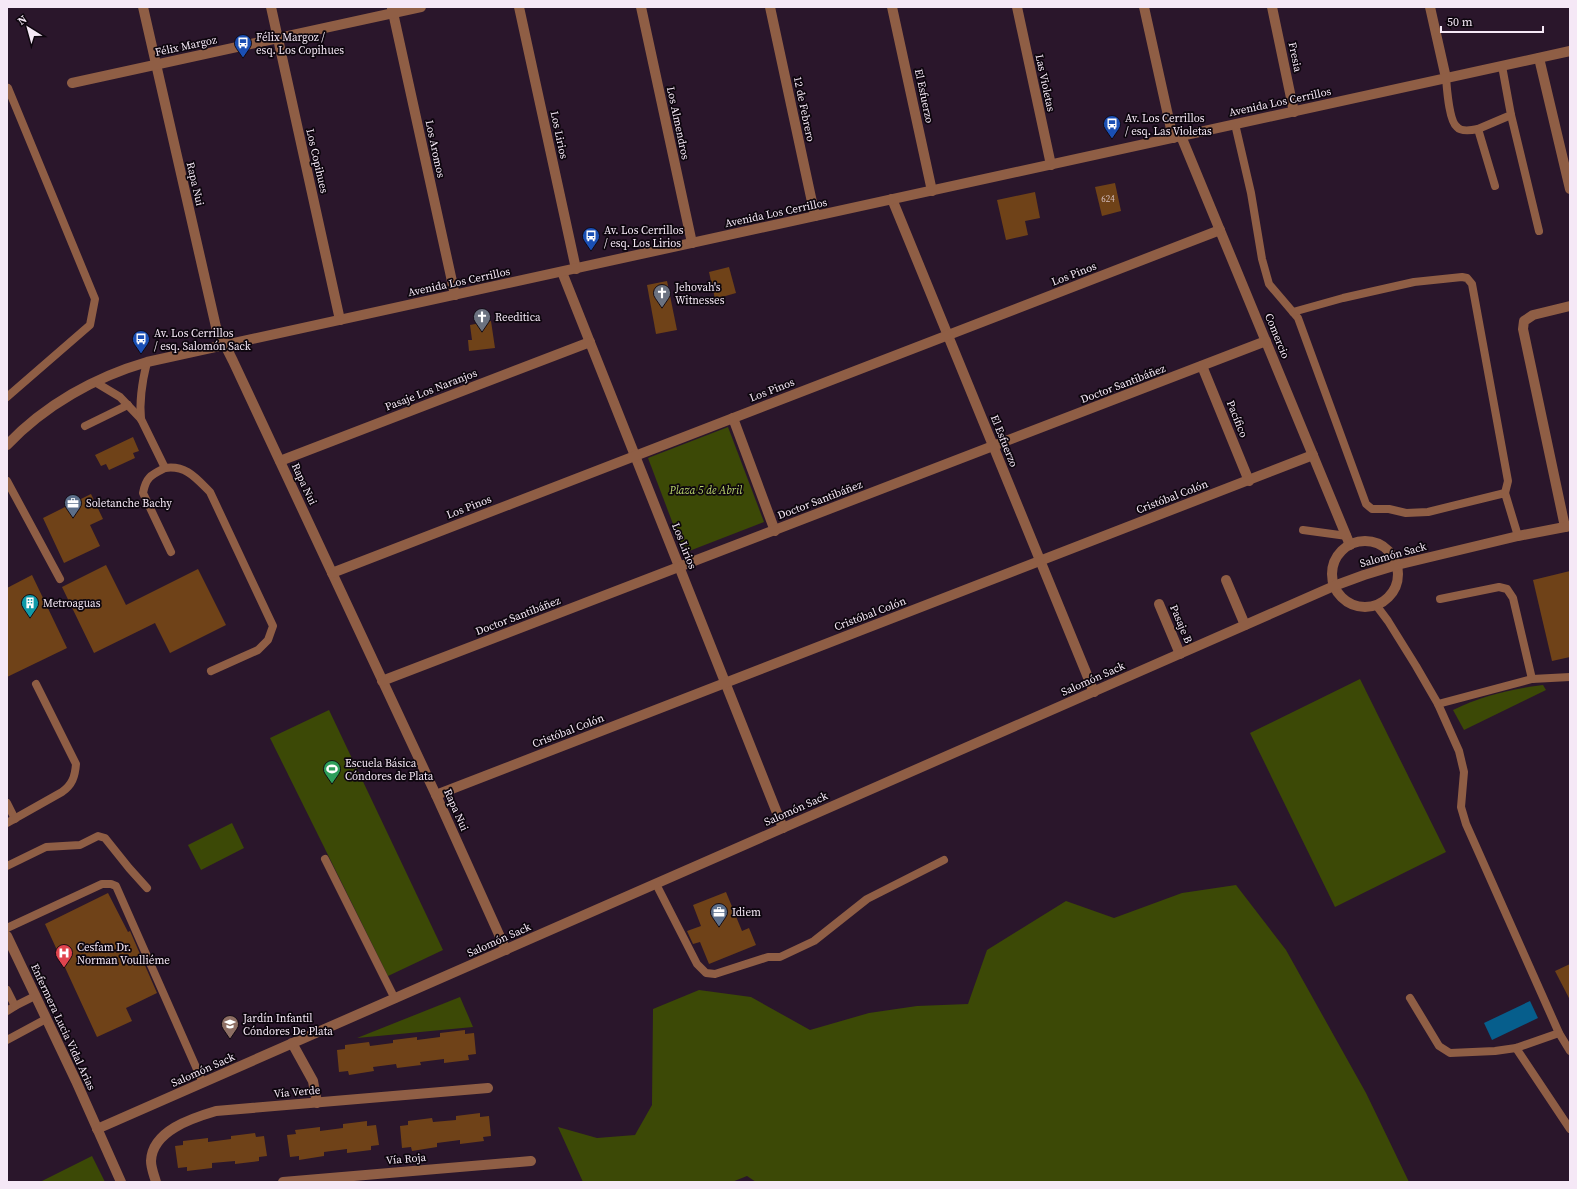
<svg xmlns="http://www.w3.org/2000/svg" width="1577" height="1189" viewBox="0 0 1577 1189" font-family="'Source Serif 4',serif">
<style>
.green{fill:#3c4906}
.water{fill:#065e8c}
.building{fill:#6f4218}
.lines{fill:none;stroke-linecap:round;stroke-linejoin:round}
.service{stroke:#8f5e45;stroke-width:8}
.minor{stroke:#8f5e45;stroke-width:10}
.tertiary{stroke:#8f5e45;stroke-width:10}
.labels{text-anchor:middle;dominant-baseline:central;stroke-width:3.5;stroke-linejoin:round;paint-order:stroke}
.number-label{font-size:9px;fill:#d4bebe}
.poi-label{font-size:11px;fill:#f5e8f6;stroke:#0d060e;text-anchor:start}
.street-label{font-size:11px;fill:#f5e8f6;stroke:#0d060e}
.park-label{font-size:11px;font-style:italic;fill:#bbd56c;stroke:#0d060e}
</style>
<rect width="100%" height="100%" fill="#2a162b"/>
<!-- green -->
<g class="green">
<path d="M 728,427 L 764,522 L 684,553 L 648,458 Z"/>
<path d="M 1360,679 L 1446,852 L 1335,907 L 1250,733 Z"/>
<path d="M 1543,685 L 1546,690 L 1464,730 L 1453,710 C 1481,696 1512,689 1543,685 Z"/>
<path d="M 329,710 L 443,950 L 388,976 L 270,738 Z"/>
<path d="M 232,823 L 244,848 L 201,870 L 188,845 Z"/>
<path d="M 1236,885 L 1286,950 L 1366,1093 L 1409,1182 L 756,1182 L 747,1176 L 732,1182 L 583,1182 L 558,1127 L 597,1138 L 635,1135 L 652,1105 L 653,1009 L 699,990 L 751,997 L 810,1030 L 869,1013 L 917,1006 L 968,1004 L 987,950 L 1066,901 L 1114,918 L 1182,893 Z"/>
<path d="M 460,997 L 473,1027 L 357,1038 Z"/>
<path d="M 92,1156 L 105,1182 L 40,1182 Z"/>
</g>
<!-- water -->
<path class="water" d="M 1530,1001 L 1538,1018 L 1492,1040 L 1484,1023 Z"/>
<!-- building -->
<g class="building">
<path d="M 1115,183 L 1121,211 L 1102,216 L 1095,187 Z"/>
<path d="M 1035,192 L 1040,218 L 1025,221 L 1028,235 L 1006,240 L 997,200 Z"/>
<path d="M 729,267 L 736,293 L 715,299 L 709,272 Z"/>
<path d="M 667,281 L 677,330 L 656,334 L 647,285 Z"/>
<path d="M 491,321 L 495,348 L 469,351 L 468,340 L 472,340 L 470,325 Z"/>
<path d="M 133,437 L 139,451 L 133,453 L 135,458 L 109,470 L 106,464 L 101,466 L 95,455 Z"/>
<path d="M 91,494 L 103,519 L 90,525 L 100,546 L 64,563 L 43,518 Z"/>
<path d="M 106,565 L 126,605 L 198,569 L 226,625 L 170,653 L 155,623 L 94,653 L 62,587 Z"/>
<path d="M 1570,571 L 1570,657 L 1552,661 L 1533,580 Z"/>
<path d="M 32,575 L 67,648 L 7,677 L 7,588 Z"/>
<path d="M 726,892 L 742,931 L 749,928 L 756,945 L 709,964 L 700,942 L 693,944 L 687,931 L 701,926 L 693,905 Z"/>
<path d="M 108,893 L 128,932 L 130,931 L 157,993 L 126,1008 L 132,1021 L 97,1037 L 45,924 Z"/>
<path d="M 1570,964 L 1570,1000 L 1555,971 Z"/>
<path d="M 465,1030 L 465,1034 L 474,1033 L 476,1054 L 468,1055 L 469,1060 L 444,1063 L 444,1059 L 420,1062 L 421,1065 L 397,1068 L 396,1064 L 373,1067 L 374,1071 L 349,1075 L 348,1071 L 339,1072 L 337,1050 L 345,1049 L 345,1045 L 369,1042 L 370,1046 L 393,1043 L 393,1040 L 417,1037 L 417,1040 L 440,1037 L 440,1033 Z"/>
<path d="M 480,1113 L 480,1117 L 489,1116 L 491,1136 L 483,1137 L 484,1141 L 460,1144 L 460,1140 L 437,1143 L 437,1147 L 412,1151 L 411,1147 L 402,1148 L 400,1126 L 408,1125 L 408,1121 L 432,1118 L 433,1122 L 456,1120 L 456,1116 Z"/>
<path d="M 367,1121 L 367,1126 L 376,1125 L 379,1145 L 371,1146 L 371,1150 L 347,1153 L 347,1149 L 324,1152 L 324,1156 L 299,1160 L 299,1156 L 290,1157 L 287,1135 L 296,1134 L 295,1130 L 320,1127 L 320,1131 L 343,1128 L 343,1124 Z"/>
<path d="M 255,1133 L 256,1137 L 264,1136 L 267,1156 L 259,1157 L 259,1161 L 235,1164 L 235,1161 L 212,1163 L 212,1168 L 187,1171 L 187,1167 L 178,1168 L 175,1146 L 183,1145 L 183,1141 L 208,1138 L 208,1142 L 231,1139 L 231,1136 Z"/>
</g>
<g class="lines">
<!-- service -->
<g class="service">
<path d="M 1446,78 C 1447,89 1449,121 1457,127 C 1461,132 1473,130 1478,129 L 1495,186"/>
<path d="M 7,89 L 8,88 L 95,299 L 90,325 L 7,397"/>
<path d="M 1511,115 L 1539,231"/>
<path d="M 1235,124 L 1251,193 L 1262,259 L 1269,284 L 1298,318 L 1366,504 L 1372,509 L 1389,509 L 1406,513 L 1428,512 L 1505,493 L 1518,536"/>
<path d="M 1478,129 L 1511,115 L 1502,66"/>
<path d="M 1293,312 L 1343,298 L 1414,282 L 1462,277 L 1467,278 L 1472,284 L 1508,481 L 1505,493"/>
<path d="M 95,382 L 120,397 L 141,419 L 165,468 C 186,465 196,478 210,492 L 273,626 L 268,640 L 258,650 L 211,671"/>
<path d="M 141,419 C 139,399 142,382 147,362"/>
<path d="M 85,426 L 128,405"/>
<path d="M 165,468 C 151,475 146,477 143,493 L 171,552"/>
<path d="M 7,481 L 60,579"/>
<path d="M 1303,530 L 1347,536"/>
<path d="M 1440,599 L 1499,587 L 1507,589 L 1513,598 L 1532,679"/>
<path d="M 1376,605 L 1388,621 L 1416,666 L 1438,704 L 1459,751 L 1464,772 L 1461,807 L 1466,824 L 1559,1033 L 1570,1051"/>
<path d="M 1438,704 L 1532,679 L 1570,677"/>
<path d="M 7,803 L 15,819"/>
<path d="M 7,823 L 62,792 C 72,785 75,777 76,764 L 36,684"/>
<path d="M 325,859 L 395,999"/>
<path d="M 7,866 L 46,847 L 80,845 L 98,836 L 105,838 L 129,868 L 147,888"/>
<path d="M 656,884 L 697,964 L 706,973 L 715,974 L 768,957 L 780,957 L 814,941 L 867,899 L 944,860"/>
<path d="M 7,928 L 102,884 L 111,884 L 116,886 L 203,1083"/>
<path d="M 7,990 L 15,1006 L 7,1011"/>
<path d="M 1410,998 L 1439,1046 L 1450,1053 L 1495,1051 L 1516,1048 L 1559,1033"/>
<path d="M 15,1006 L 35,996"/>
<path d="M 7,1040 L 46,1019"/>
<path d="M 1516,1048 L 1570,1129"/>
</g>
<!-- minor -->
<g class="minor">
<path d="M 143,7 L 216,327 L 233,361 L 436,795 L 506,950"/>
<path d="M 271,7 L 340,320"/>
<path d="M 519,7 L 576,269"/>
<path d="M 641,7 L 692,243"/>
<path d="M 770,7 L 815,216"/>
<path d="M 892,7 L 932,191"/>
<path d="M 1017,7 L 1051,165"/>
<path d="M 1144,7 L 1173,138"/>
<path d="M 1272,7 L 1294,112"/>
<path d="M 1430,7 L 1446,78"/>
<path d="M 392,8 L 455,295"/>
<path d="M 1539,58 L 1570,189"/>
<path d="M 72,83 L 421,7"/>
<path d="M 1181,136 L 1350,545"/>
<path d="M 892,199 L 1094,692"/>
<path d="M 562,272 L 783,828"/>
<path d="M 1202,366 L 1249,481"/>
<path d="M 733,418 L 775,531"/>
<path d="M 280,461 L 590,342"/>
<path d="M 1565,527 L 1523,329 L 1524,321 L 1533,315 L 1570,306"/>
<circle cx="1365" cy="574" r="33"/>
<path d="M 332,573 L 1220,230"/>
<path d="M 1226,580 L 1245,625"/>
<path d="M 1159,604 L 1180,654"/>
<path d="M 382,681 L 1266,341"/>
<path d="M 436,795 L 1313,455"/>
<path d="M 292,1043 L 313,1081 L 317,1103"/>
<path d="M 156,1182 C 154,1175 151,1168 151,1161 C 152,1131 192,1118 216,1111 L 488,1088"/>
<path d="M 283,1182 L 531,1161"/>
</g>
<!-- tertiary -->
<g class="tertiary">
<path d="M 7,445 C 45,405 95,377 147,362 L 1570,51"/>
<path d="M 7,936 L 76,1081 L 121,1182"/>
<path d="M 97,1129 L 1334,586 L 1364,575 L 1397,565 L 1518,536 L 1570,526"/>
</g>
</g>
<!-- icons -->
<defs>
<symbol id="bus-pin" viewBox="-11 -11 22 30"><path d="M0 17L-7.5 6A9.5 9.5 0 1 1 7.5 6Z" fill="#1a4fb4" stroke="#0d060e"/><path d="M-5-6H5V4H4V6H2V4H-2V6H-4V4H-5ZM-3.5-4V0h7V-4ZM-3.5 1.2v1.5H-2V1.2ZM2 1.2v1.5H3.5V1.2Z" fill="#fff"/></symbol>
<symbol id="church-pin" viewBox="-11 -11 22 30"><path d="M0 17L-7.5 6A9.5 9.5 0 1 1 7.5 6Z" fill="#6b7280" stroke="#0d060e"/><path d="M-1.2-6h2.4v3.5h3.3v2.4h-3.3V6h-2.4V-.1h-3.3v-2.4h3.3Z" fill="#fff"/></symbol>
<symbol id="office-pin" viewBox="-11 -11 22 30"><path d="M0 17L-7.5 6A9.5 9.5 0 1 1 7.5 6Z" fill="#5c6f8a" stroke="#0d060e"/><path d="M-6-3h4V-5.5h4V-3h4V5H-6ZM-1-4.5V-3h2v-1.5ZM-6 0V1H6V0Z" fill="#fff"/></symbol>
<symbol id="building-pin" viewBox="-11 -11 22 30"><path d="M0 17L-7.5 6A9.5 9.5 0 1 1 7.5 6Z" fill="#0f9aa8" stroke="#0d060e"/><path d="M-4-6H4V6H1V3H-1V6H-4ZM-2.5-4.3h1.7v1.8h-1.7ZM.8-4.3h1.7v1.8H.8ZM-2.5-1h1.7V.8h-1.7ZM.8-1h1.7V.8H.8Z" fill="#fff"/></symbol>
<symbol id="stadium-pin" viewBox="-11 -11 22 30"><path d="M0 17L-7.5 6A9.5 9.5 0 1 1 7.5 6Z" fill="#2e9e5b" stroke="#0d060e"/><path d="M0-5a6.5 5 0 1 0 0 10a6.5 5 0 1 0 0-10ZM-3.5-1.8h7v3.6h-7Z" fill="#fff"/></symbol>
<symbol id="hospital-pin" viewBox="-11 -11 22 30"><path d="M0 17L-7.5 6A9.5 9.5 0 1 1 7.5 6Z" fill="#e0444e" stroke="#0d060e"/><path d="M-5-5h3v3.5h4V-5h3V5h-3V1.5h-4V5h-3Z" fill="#fff"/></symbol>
<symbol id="school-pin" viewBox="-11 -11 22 30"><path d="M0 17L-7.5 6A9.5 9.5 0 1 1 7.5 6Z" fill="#8d6e63" stroke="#0d060e"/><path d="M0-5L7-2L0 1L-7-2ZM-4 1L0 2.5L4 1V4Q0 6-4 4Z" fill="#fff"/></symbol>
</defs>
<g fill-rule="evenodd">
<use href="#bus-pin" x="233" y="33" width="20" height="27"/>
<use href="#bus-pin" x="1102" y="114" width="20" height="27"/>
<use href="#bus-pin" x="581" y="226" width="20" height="27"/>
<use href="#church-pin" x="652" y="283" width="20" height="27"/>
<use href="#church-pin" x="472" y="307" width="20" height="27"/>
<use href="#bus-pin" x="131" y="329" width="20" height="27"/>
<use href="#office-pin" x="63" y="493" width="20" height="27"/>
<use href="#building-pin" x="20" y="593" width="20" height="27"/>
<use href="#stadium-pin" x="322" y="759" width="20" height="27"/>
<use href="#office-pin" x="709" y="902" width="20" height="27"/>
<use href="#hospital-pin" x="54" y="943" width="20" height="27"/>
<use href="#school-pin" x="220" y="1014" width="20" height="27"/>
</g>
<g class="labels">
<!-- number labels -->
<g class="number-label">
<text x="1108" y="199">624</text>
</g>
<!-- poi labels -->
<g class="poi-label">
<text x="256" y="37">Félix Margoz /<tspan x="256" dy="13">esq. Los Copihues</tspan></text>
<text x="1125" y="118">Av. Los Cerrillos<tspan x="1125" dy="13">/ esq. Las Violetas</tspan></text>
<text x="604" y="230">Av. Los Cerrillos<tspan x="604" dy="13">/ esq. Los Lirios</tspan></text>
<text x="675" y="287">Jehovah's<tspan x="675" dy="13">Witnesses</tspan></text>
<text x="495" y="317">Reeditica</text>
<text x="154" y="333">Av. Los Cerrillos<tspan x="154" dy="13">/ esq. Salomón Sack</tspan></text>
<text x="86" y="503">Soletanche Bachy</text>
<text x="43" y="603">Metroaguas</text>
<text x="345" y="763">Escuela Básica<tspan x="345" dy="13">Cóndores de Plata</tspan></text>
<text x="732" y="912">Idiem</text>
<text x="77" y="947">Cesfam Dr.<tspan x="77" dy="13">Norman Voulliéme</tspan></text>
<text x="243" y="1018">Jardín Infantil<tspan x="243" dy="13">Cóndores De Plata</tspan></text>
</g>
<!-- street labels -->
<g class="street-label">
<text transform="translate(186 46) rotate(-12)">Félix Margoz</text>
<text transform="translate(1295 57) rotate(78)">Fresia</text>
<text transform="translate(1045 83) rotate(78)">Las Violetas</text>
<text transform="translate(924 96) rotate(78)">El Esfuerzo</text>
<text transform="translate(1280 102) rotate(-12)">Avenida Los Cerrillos</text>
<text transform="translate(804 109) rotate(78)">12 de Febrero</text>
<text transform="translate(678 123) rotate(78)">Los Almendros</text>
<text transform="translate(559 135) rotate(78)">Los Lirios</text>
<text transform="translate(435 149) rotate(78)">Los Aromos</text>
<text transform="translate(317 161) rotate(77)">Los Copihues</text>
<text transform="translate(195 184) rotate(77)">Rapa Nui</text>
<text transform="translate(776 213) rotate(-12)">Avenida Los Cerrillos</text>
<text transform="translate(1074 274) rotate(-21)">Los Pinos</text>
<text transform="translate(459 282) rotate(-12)">Avenida Los Cerrillos</text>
<text transform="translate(1277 336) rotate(68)">Comercio</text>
<text transform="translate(1123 384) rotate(-21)">Doctor Santibáñez</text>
<text transform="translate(431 390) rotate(-21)">Pasaje Los Naranjos</text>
<text transform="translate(772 390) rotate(-21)">Los Pinos</text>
<text transform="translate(1237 419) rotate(68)">Pacífico</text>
<text transform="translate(1004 441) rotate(68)">El Esfuerzo</text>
<text transform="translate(304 484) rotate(65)">Rapa Nui</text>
<text transform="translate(1172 497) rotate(-21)">Cristóbal Colón</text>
<text transform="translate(820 500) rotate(-21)">Doctor Santibáñez</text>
<text transform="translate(469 507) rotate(-21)">Los Pinos</text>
<text transform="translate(684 546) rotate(68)">Los Lirios</text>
<text transform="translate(1393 555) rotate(-15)">Salomón Sack</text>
<text transform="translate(870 614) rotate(-21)">Cristóbal Colón</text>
<text transform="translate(518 616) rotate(-21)">Doctor Santibáñez</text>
<text transform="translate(1181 624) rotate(67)">Pasaje B</text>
<text transform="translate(1093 679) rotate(-24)">Salomón Sack</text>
<text transform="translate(568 731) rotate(-21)">Cristóbal Colón</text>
<text transform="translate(796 809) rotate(-24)">Salomón Sack</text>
<text transform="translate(456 810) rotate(66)">Rapa Nui</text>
<text transform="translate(499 940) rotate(-24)">Salomón Sack</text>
<text transform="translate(63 1027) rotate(65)">Enfermera Lucia Vidal Arias</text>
<text transform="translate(203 1070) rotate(-24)">Salomón Sack</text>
<text transform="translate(297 1092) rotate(-5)">Vía Verde</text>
<text transform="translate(406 1159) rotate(-5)">Vía Roja</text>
</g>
<!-- park labels -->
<g class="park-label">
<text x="706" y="490">Plaza 5 de Abril</text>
</g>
</g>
<!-- border -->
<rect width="1577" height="1189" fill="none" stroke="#f5e8f6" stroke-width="16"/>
<!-- north arrow -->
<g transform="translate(28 28) rotate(323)" stroke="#0d060e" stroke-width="3" paint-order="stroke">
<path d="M0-3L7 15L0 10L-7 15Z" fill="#f5e8f6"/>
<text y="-6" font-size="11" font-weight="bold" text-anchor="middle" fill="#f5e8f6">N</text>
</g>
<!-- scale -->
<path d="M1441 26v6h102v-6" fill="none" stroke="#f5e8f6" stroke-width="2"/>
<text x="1447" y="26" font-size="12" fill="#f5e8f6" stroke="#0d060e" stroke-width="3" paint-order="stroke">50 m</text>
</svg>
